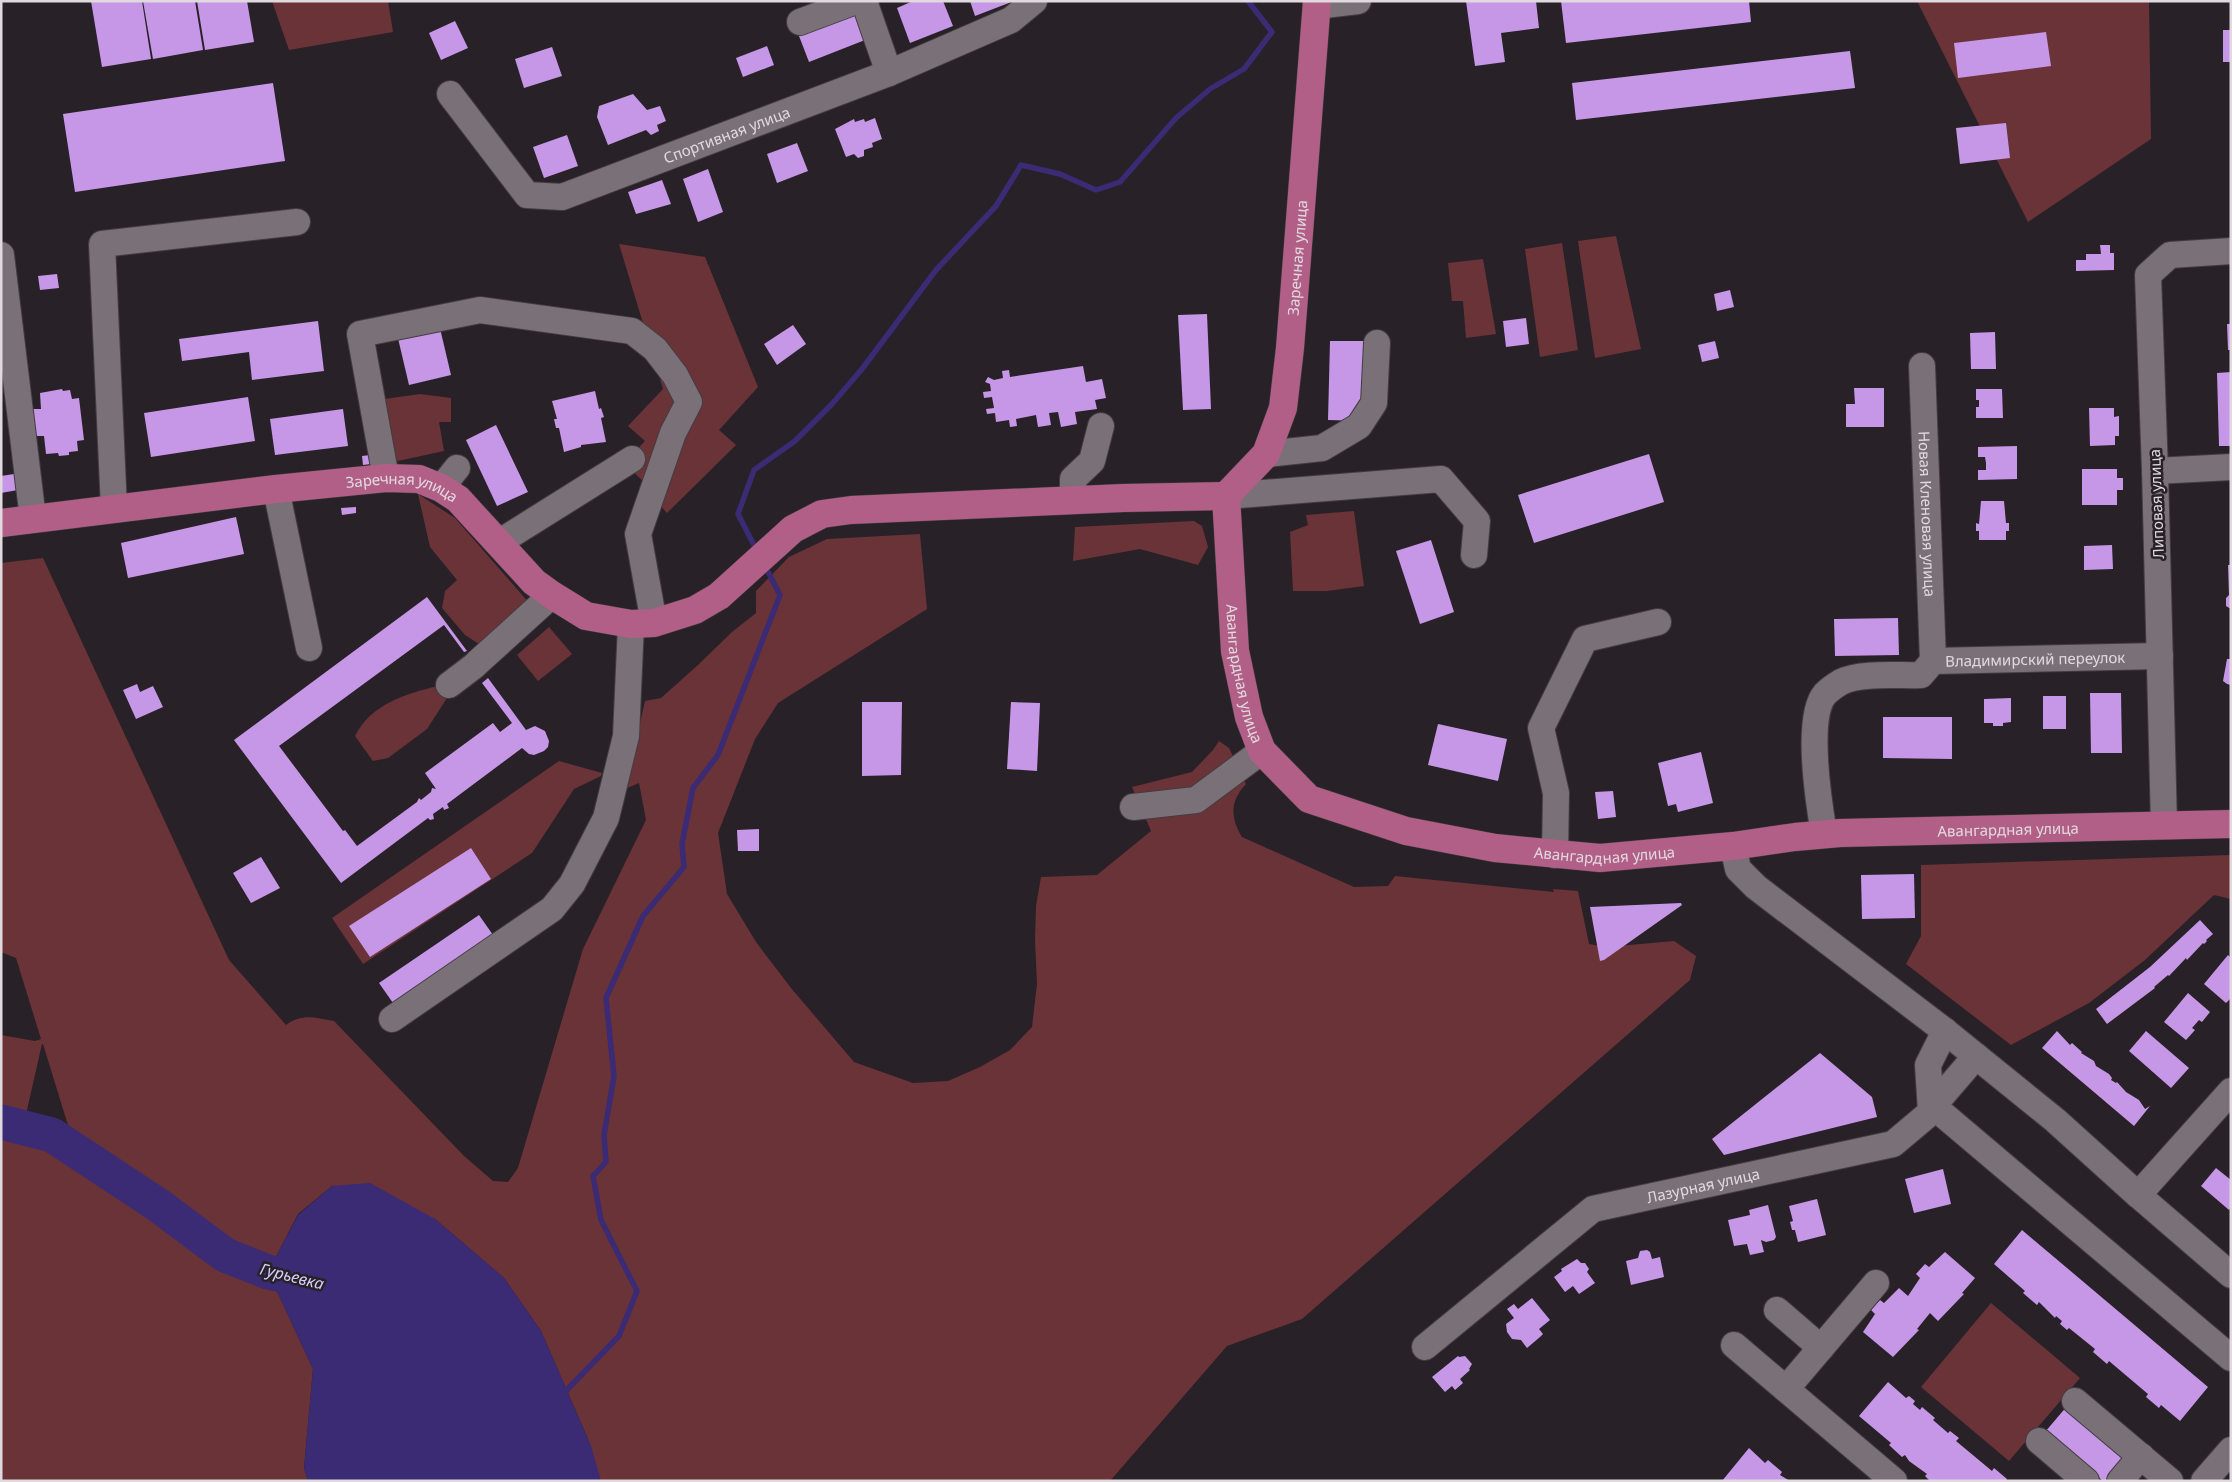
<svg xmlns="http://www.w3.org/2000/svg" width="2232" height="1482" viewBox="0 0 2232 1482" font-family="'Noto Sans',sans-serif">
<style>
.green{fill:#6a3338;fill-rule:evenodd}
.water{fill:#3b2a74}
.lines{fill:none;stroke-linecap:round;stroke-linejoin:round}
.stream{stroke:#3b2a74;stroke-width:5.5}
.river{stroke:#3b2a74;stroke-width:35}
.building{fill:#c697e7}
.minor-casing{stroke:#433d42;stroke-width:28}
.major-casing{stroke:#433d42;stroke-width:29}
.minor{stroke:#7a7078;stroke-width:26}
.major{stroke:#b25f88;stroke-width:28}
.labels{text-anchor:middle;dominant-baseline:central;stroke-width:5;stroke-linejoin:round;paint-order:stroke}
.street-label{font-size:15px;fill:#e0dadf;stroke:#292128}
.water-label{font-size:16px;font-style:italic;fill:#d2cffb;stroke:#292128}
</style>
<rect width="100%" height="100%" fill="#292128"/>
<!-- green -->
<g class="green">
<path d="M 272,1 L 388,1 L 393,32 L 289,50 Z"/>
<path d="M 1917,1 L 2149,1 L 2151,139 L 2028,222 Z"/>
<path d="M 1616,236 L 1641,349 L 1595,358 L 1578,241 Z"/>
<path d="M 1562,243 L 1578,350 L 1540,357 L 1525,249 Z"/>
<path d="M 619,244 L 705,257 L 758,387 L 719,430 L 736,445 L 667,513 L 643,486 L 645,483 L 624,463 L 645,441 L 628,426 L 663,389 Z"/>
<path d="M 1483,259 L 1496,334 L 1466,338 L 1463,301 L 1452,301 L 1448,263 Z"/>
<path d="M 420,394 L 451,398 L 451,422 L 439,422 L 444,451 L 398,461 L 389,453 L 377,400 Z"/>
<path d="M 418,494 L 455,518 L 530,604 L 479,644 L 465,635 L 442,608 L 445,591 L 457,580 L 430,547 Z"/>
<path d="M 1354,511 L 1364,586 L 1327,591 L 1293,591 L 1290,532 L 1308,525 L 1306,515 Z"/>
<path d="M 1194,521 L 1202,526 L 1208,547 L 1198,565 L 1140,549 L 1073,561 L 1075,527 Z"/>
<path d="M 920,534 L 927,609 L 778,703 L 755,739 L 718,833 L 727,894 L 756,942 L 791,988 L 854,1062 L 913,1083 L 948,1081 L 980,1067 L 1010,1050 L 1032,1027 L 1037,984 L 1035,940 L 1036,906 L 1041,877 L 1097,875 L 1151,831 L 1132,787 L 1192,772 L 1213,750 L 1219,741 L 1229,748 L 1246,784 C 1230,801 1230,817 1242,837 L 1354,887 L 1388,886 L 1395,876 L 1554,892 L 1553,889 L 1578,891 L 1589,944 L 1607,947 L 1674,941 L 1696,956 L 1690,980 L 1302,1319 L 1227,1346 L 1110,1481 L 600,1481 L 588,1439 L 541,1331 L 504,1278 L 435,1219 L 332,1186 L 298,1214 L 268,1272 L 313,1369 L 304,1468 L 308,1481 L 1,1481 L 1,1035 L 35,1041 L 41,1039 L 16,958 L 1,952 L 1,563 L 43,558 L 229,960 L 286,1025 C 302,1013 315,1018 334,1021 L 464,1156 L 493,1181 L 508,1182 L 518,1168 L 583,949 L 646,820 L 639,783 L 625,789 L 645,701 L 661,698 L 698,665 L 732,632 L 756,613 L 756,591 L 789,557 L 827,539 ZM 42,1044 L 43,1044 L 71,1135 L 21,1136 Z"/>
<path d="M 549,627 L 572,654 L 538,681 L 517,655 Z"/>
<path d="M 439,686 L 447,698 L 427,729 L 388,758 L 373,761 L 355,736 C 370,705 406,693 439,686 Z"/>
<path d="M 559,761 L 602,773 L 601,776 L 574,789 L 532,853 L 363,964 L 332,918 Z"/>
<path d="M 2231,855 L 2231,899 L 2214,895 L 2145,960 L 2089,1003 L 2011,1045 L 1906,964 L 1921,936 L 1921,865 Z"/>
<path d="M 1991,1303 L 2080,1378 L 2009,1461 L 1921,1387 Z"/>
</g>
<!-- water -->
<path class="water" d="M 370,1183 L 435,1219 L 504,1278 L 541,1331 L 591,1446 L 601,1481 L 308,1481 L 304,1468 L 313,1369 L 268,1272 L 298,1215 L 332,1186 Z"/>
<g class="lines">
<!-- stream -->
<g class="stream">
<path d="M 757,551 L 738,514 L 754,470 L 795,441 L 832,404 L 862,369 L 936,270 L 996,206 L 1021,165 L 1060,174 L 1096,190 L 1120,182 L 1176,118 L 1210,89 L 1244,69 L 1272,32 L 1248,1"/>
<path d="M 563,1394 L 619,1336 L 637,1291 L 601,1220 L 593,1176 L 606,1162 L 604,1135 L 614,1076 L 606,998 L 643,916 L 684,867 L 682,844 L 693,788 L 718,755 L 780,595 L 765,566"/>
</g>
<!-- river -->
<path class="river" d="M 1,1122 L 52,1135 L 158,1205 L 225,1255 L 268,1272 L 314,1282"/>
</g>
<!-- building -->
<g class="building">
<path d="M 91,1 L 142,1 L 151,59 L 102,67 Z"/>
<path d="M 143,1 L 195,1 L 203,50 L 153,59 Z"/>
<path d="M 197,1 L 247,1 L 254,42 L 205,50 Z"/>
<path d="M 913,1 L 943,1 L 953,26 L 910,43 L 897,8 Z"/>
<path d="M 970,1 L 1014,1 L 975,16 Z"/>
<path d="M 1466,1 L 1536,1 L 1539,28 L 1501,33 L 1505,62 L 1475,66 Z"/>
<path d="M 1561,1 L 1749,1 L 1751,22 L 1566,43 Z"/>
<path d="M 855,15 L 865,40 L 809,62 L 799,36 Z"/>
<path d="M 455,21 L 468,48 L 441,60 L 429,33 Z"/>
<rect x="2223" y="30" width="8" height="32"/>
<path d="M 2046,32 L 2051,66 L 1958,78 L 1954,43 Z"/>
<path d="M 767,46 L 774,65 L 743,77 L 736,58 Z"/>
<path d="M 552,47 L 562,76 L 524,88 L 515,59 Z"/>
<path d="M 1850,51 L 1855,88 L 1576,120 L 1572,83 Z"/>
<path d="M 273,83 L 285,161 L 75,192 L 63,114 Z"/>
<path d="M 633,94 L 647,110 L 660,106 L 666,121 L 657,125 L 659,131 L 651,135 L 646,130 L 608,145 L 597,117 L 599,106 Z"/>
<path d="M 875,118 L 882,139 L 872,143 L 873,147 L 864,150 L 864,156 L 858,158 L 854,154 L 846,157 L 835,129 L 854,119 L 855,122 L 864,119 L 865,122 Z"/>
<path d="M 2006,123 L 2010,158 L 1960,164 L 1956,128 Z"/>
<path d="M 567,135 L 578,166 L 544,178 L 533,147 Z"/>
<path d="M 797,143 L 808,171 L 777,183 L 767,154 Z"/>
<path d="M 708,169 L 723,212 L 698,222 L 683,179 Z"/>
<path d="M 662,180 L 671,204 L 636,214 L 628,192 Z"/>
<path d="M 2100,245 L 2110,245 L 2110,253 L 2114,253 L 2114,270 L 2076,271 L 2076,260 L 2086,260 L 2086,254 L 2101,254 Z"/>
<path d="M 57,274 L 59,288 L 40,290 L 38,276 Z"/>
<path d="M 1730,290 L 1734,307 L 1717,311 L 1714,294 Z"/>
<path d="M 1207,314 L 1211,409 L 1183,410 L 1178,315 Z"/>
<path d="M 1526,318 L 1529,344 L 1506,347 L 1503,321 Z"/>
<path d="M 318,321 L 324,371 L 252,380 L 249,352 L 182,361 L 179,339 Z"/>
<path d="M 439,324 L 451,375 L 409,385 L 397,334 Z"/>
<path d="M 2227,324 L 2231,324 L 2231,350 L 2228,350 Z"/>
<path d="M 793,325 L 806,344 L 777,365 L 764,344 Z"/>
<path d="M 1995,332 L 1996,369 L 1971,369 L 1970,333 Z"/>
<path d="M 1330,341 L 1364,341 L 1363,421 L 1328,420 Z"/>
<path d="M 1715,341 L 1719,358 L 1702,362 L 1698,345 Z"/>
<path d="M 1083,366 L 1086,382 L 1102,379 L 1106,398 L 1095,400 L 1097,409 L 1075,412 L 1077,424 L 1061,427 L 1058,412 L 1049,413 L 1051,425 L 1038,427 L 1036,415 L 1016,419 L 1017,426 L 1010,427 L 1009,420 L 996,422 L 995,413 L 987,414 L 986,409 L 994,408 L 992,397 L 984,398 L 983,392 L 991,391 L 990,384 L 985,382 L 988,377 L 994,380 L 1003,378 L 1002,371 L 1009,370 L 1010,377 Z"/>
<path d="M 2231,372 L 2231,446 L 2219,446 L 2217,373 Z"/>
<path d="M 1854,388 L 1884,388 L 1884,427 L 1846,427 L 1846,404 L 1855,404 Z"/>
<path d="M 62,389 L 63,391 L 70,390 L 72,399 L 79,398 L 84,440 L 77,441 L 78,451 L 69,452 L 69,455 L 59,456 L 58,453 L 46,454 L 44,436 L 35,436 L 32,409 L 41,409 L 40,393 Z"/>
<path d="M 1976,389 L 2002,389 L 2003,418 L 1976,418 L 1976,407 L 1979,407 L 1979,400 L 1976,400 Z"/>
<path d="M 595,391 L 599,409 L 601,408 L 604,417 L 601,418 L 606,442 L 581,445 L 581,447 L 564,452 L 559,428 L 556,428 L 554,419 L 557,419 L 552,401 Z"/>
<path d="M 248,397 L 255,441 L 151,457 L 144,413 Z"/>
<path d="M 2089,408 L 2114,408 L 2114,417 L 2119,416 L 2119,436 L 2115,436 L 2115,445 L 2090,446 Z"/>
<path d="M 343,409 L 348,446 L 275,455 L 270,419 Z"/>
<path d="M 496,425 L 528,492 L 497,506 L 466,440 Z"/>
<path d="M 2017,446 L 2017,479 L 1978,480 L 1978,470 L 1986,470 L 1986,463 L 1985,457 L 1978,457 L 1978,447 Z"/>
<path d="M 1649,454 L 1664,502 L 1534,543 L 1518,495 Z"/>
<path d="M 370,455 L 371,464 L 363,465 L 362,456 Z"/>
<path d="M 2082,469 L 2117,469 L 2117,478 L 2123,478 L 2123,490 L 2117,490 L 2117,505 L 2082,505 Z"/>
<path d="M 14,474 L 18,490 L 1,493 L 1,476 Z"/>
<path d="M 1981,501 L 2004,501 L 2006,523 L 2009,523 L 2009,531 L 2006,531 L 2006,540 L 1979,540 L 1979,531 L 1976,531 L 1976,523 L 1979,524 Z"/>
<path d="M 356,507 L 356,513 L 342,515 L 341,508 Z"/>
<path d="M 236,517 L 244,554 L 128,578 L 121,543 Z"/>
<path d="M 1431,540 L 1454,612 L 1420,624 L 1396,551 Z"/>
<path d="M 2112,545 L 2113,569 L 2084,570 L 2084,546 Z"/>
<path d="M 2228,565 L 2231,565 L 2231,609 L 2226,606 L 2226,598 L 2229,595 Z"/>
<path d="M 427,597 L 467,651 L 464,652 L 444,625 L 279,746 L 343,831 L 345,830 L 357,846 L 417,802 L 419,798 L 421,800 L 431,792 L 432,788 L 436,789 L 425,773 L 493,723 L 500,732 L 512,723 L 482,683 L 488,678 L 526,730 L 535,726 L 545,731 L 549,741 L 548,747 L 544,751 L 534,755 L 529,754 L 522,748 L 447,804 L 449,808 L 444,810 L 443,807 L 433,814 L 434,819 L 430,820 L 428,818 L 341,883 L 234,740 Z"/>
<path d="M 1898,618 L 1899,655 L 1835,656 L 1834,619 Z"/>
<path d="M 2227,659 L 2231,659 L 2231,685 L 2227,684 L 2223,681 Z"/>
<path d="M 137,684 L 140,692 L 153,686 L 163,707 L 136,719 L 123,690 Z"/>
<path d="M 2090,693 L 2121,693 L 2122,753 L 2091,753 Z"/>
<rect x="2043" y="696" width="23" height="33"/>
<path d="M 2011,698 L 2011,722 L 2003,723 L 2003,726 L 1993,726 L 1993,723 L 1984,723 L 1984,699 Z"/>
<path d="M 862,702 L 902,702 L 901,775 L 862,776 Z"/>
<path d="M 1011,702 L 1040,703 L 1037,771 L 1007,769 Z"/>
<path d="M 1883,717 L 1952,717 L 1952,759 L 1883,758 Z"/>
<path d="M 1438,724 L 1507,739 L 1498,781 L 1428,765 Z"/>
<path d="M 1701,752 L 1713,803 L 1678,812 L 1676,804 L 1668,806 L 1658,763 Z"/>
<path d="M 1613,791 L 1616,817 L 1598,819 L 1595,792 Z"/>
<path d="M 759,829 L 759,851 L 738,851 L 737,830 Z"/>
<path d="M 471,848 L 491,879 L 370,957 L 349,926 Z"/>
<path d="M 261,857 L 280,888 L 251,903 L 233,873 Z"/>
<path d="M 1914,874 L 1915,918 L 1862,919 L 1861,875 Z"/>
<path d="M 1681,903 L 1682,905 L 1604,960 L 1600,961 L 1590,907 Z"/>
<path d="M 479,915 L 493,935 L 393,1003 L 379,983 Z"/>
<path d="M 2200,920 L 2213,934 L 2206,940 L 2207,941 L 2204,944 L 2203,943 L 2187,960 L 2186,958 L 2169,976 L 2168,975 L 2154,987 L 2155,988 L 2107,1024 L 2096,1009 L 2150,967 Z"/>
<path d="M 2228,955 L 2231,958 L 2231,998 L 2226,1003 L 2204,984 Z"/>
<path d="M 2188,993 L 2210,1012 L 2202,1022 L 2199,1020 L 2192,1028 L 2195,1030 L 2186,1040 L 2164,1022 Z"/>
<path d="M 2057,1031 L 2070,1045 L 2072,1043 L 2082,1052 L 2081,1053 L 2094,1061 L 2096,1066 L 2109,1074 L 2112,1078 L 2111,1080 L 2116,1083 L 2117,1082 L 2126,1092 L 2139,1100 L 2145,1109 L 2150,1106 L 2134,1126 L 2042,1048 Z"/>
<path d="M 2146,1031 L 2189,1068 L 2171,1088 L 2129,1051 Z"/>
<path d="M 1820,1053 L 1872,1097 L 1877,1117 L 1724,1155 L 1712,1139 Z"/>
<path d="M 2216,1168 L 2231,1180 L 2231,1207 L 2229,1210 L 2201,1186 Z"/>
<path d="M 1943,1169 L 1951,1204 L 1914,1213 L 1905,1179 Z"/>
<path d="M 1817,1199 L 1826,1235 L 1798,1242 L 1795,1230 L 1792,1230 L 1790,1222 L 1793,1221 L 1789,1206 Z"/>
<path d="M 1768,1205 L 1776,1237 L 1774,1240 L 1766,1242 L 1761,1240 L 1764,1252 L 1750,1255 L 1747,1244 L 1734,1246 L 1728,1220 L 1750,1215 L 1749,1210 Z"/>
<path d="M 2022,1230 L 2208,1387 L 2180,1421 L 2161,1405 L 2159,1408 L 2146,1397 L 2148,1394 L 2109,1361 L 2107,1364 L 2093,1352 L 2095,1349 L 2069,1328 L 2067,1330 L 2060,1324 L 2062,1321 L 2056,1316 L 2055,1318 L 2039,1302 L 2037,1305 L 2023,1293 L 2025,1291 L 1994,1264 Z"/>
<path d="M 1647,1250 L 1650,1252 L 1652,1259 L 1660,1257 L 1664,1277 L 1631,1285 L 1626,1261 L 1638,1258 L 1640,1251 Z"/>
<path d="M 1945,1252 L 1975,1278 L 1962,1293 L 1964,1294 L 1938,1321 L 1930,1313 L 1917,1329 L 1919,1330 L 1893,1357 L 1863,1332 L 1875,1314 L 1871,1310 L 1880,1300 L 1884,1303 L 1899,1288 L 1908,1296 L 1920,1278 L 1916,1274 L 1925,1264 L 1929,1267 Z"/>
<path d="M 1577,1259 L 1581,1263 L 1585,1263 L 1589,1269 L 1587,1272 L 1595,1283 L 1579,1294 L 1573,1286 L 1565,1292 L 1554,1277 L 1562,1271 L 1561,1269 Z"/>
<path d="M 1532,1298 L 1550,1320 L 1539,1329 L 1543,1334 L 1540,1337 L 1527,1348 L 1521,1340 L 1512,1339 L 1507,1332 L 1506,1324 L 1514,1318 L 1507,1309 L 1514,1304 L 1518,1309 Z"/>
<path d="M 1458,1356 L 1459,1357 L 1465,1356 L 1472,1364 L 1469,1369 L 1470,1370 L 1460,1379 L 1463,1383 L 1455,1390 L 1452,1386 L 1445,1392 L 1432,1377 Z"/>
<path d="M 1888,1382 L 1906,1398 L 1909,1396 L 1915,1401 L 1913,1404 L 1920,1410 L 1922,1407 L 1935,1418 L 1933,1420 L 1948,1433 L 1950,1431 L 1959,1438 L 1956,1441 L 1992,1471 L 1994,1468 L 2007,1479 L 2006,1481 L 1930,1481 L 1925,1476 L 1927,1474 L 1909,1461 L 1905,1455 L 1902,1457 L 1889,1445 L 1891,1443 L 1859,1416 Z"/>
<path d="M 2068,1405 L 2129,1456 L 2108,1481 L 2103,1481 L 2045,1432 Z"/>
<path d="M 1749,1448 L 1765,1463 L 1768,1460 L 1782,1472 L 1780,1475 L 1790,1481 L 1722,1481 Z"/>
</g>
<g class="lines">
<defs>
<g id="minor">
<path d="M 864,1 L 889,73"/>
<path d="M 1316,6 L 1358,1"/>
<path d="M 800,22 L 856,1"/>
<path id="s1" d="M 450,94 L 527,195 L 562,197 L 889,73 L 1011,20 L 1034,1"/>
<path d="M 1,255 L 33,519"/>
<path id="s2" d="M 1922,366 L 1933,661"/>
<path d="M 1266,454 L 1322,448 L 1359,426 L 1374,403 L 1377,343"/>
<path d="M 2155,471 L 2231,467"/>
<path d="M 386,478 L 360,334 L 480,310 L 632,331 L 655,349 L 675,375 L 689,402 L 673,433 L 638,534 L 654,623"/>
<path d="M 441,488 L 457,468"/>
<path d="M 276,489 L 309,648"/>
<path d="M 1226,496 L 1441,479 L 1477,521 L 1474,555"/>
<path d="M 1073,500 L 1073,479 L 1092,461 L 1101,426"/>
<path d="M 114,509 L 102,244 L 297,222"/>
<path d="M 498,543 L 632,459"/>
<path d="M 477,663 L 552,595"/>
<path d="M 449,685 L 474,666"/>
<path d="M 1133,807 L 1196,800 L 1262,751"/>
<path d="M 2164,825 L 2155,471 L 2148,275 L 2170,255 L 2231,251"/>
<path id="s3" d="M 1824,834 C 1819,804 1805,717 1825,694 C 1829,690 1836,685 1841,682 C 1861,672 1899,676 1921,675 L 1933,661 L 2160,656"/>
<path d="M 1733,846 L 1738,869 L 1756,887 L 1945,1031 L 2055,1120 L 2138,1195 L 2231,1275"/>
<path d="M 1555,855 L 1556,793 L 1541,728 L 1585,639 L 1658,622"/>
<path d="M 392,1019 L 552,909 L 572,884 L 606,818 L 626,736 L 631,624"/>
<path d="M 1976,1056 L 1933,1106 L 2231,1358"/>
<path d="M 2138,1195 L 2231,1091"/>
<path d="M 1777,1310 L 1821,1348"/>
<path d="M 1734,1345 L 1894,1481"/>
<path id="s4" d="M 1425,1347 L 1593,1209 L 1893,1144 L 1931,1112 L 1928,1065 L 1945,1031"/>
<path d="M 1786,1389 L 1876,1283"/>
<path d="M 2075,1401 L 2170,1481"/>
<path d="M 2039,1441 L 2086,1481"/>
<path d="M 2120,1481 L 2141,1456"/>
<path d="M 2204,1481 L 2231,1450"/>
</g>
<g id="major">
<path id="s5" d="M 1226,496 L 1235,651 L 1249,717 L 1262,751 L 1309,799 L 1406,831 L 1495,848 L 1600,858 L 1733,846 L 1795,837 L 1840,833 L 2231,824"/>
<path id="s6" d="M 1226,496 L 1266,454 L 1283,408 L 1290,348 L 1317,1"/>
<path id="s7" d="M 1,523 L 276,489 L 386,478 L 419,479 L 441,488 L 458,499 L 534,582 L 552,595 L 586,616 L 631,624 L 654,623 L 695,610 L 719,596 L 793,529 L 822,514 L 851,510 L 1123,498 L 1226,496"/>
</g>
</defs>
<!-- minor casing -->
<use href="#minor" class="minor-casing"/>
<!-- major casing -->
<use href="#major" class="major-casing"/>
<!-- minor -->
<use href="#minor" class="minor"/>
<!-- major -->
<use href="#major" class="major"/>
</g>
<g class="labels">
<!-- street labels -->
<g class="street-label">
<text stroke="none"><textPath href="#s1" startOffset="338">Спортивная улица</textPath></text>
<text stroke="none"><textPath href="#s6" startOffset="258">Заречная улица</textPath></text>
<text stroke="none"><textPath href="#s7" startOffset="405">Заречная улица</textPath></text>
<text transform="translate(2156 504) rotate(-92)">Липовая улица</text>
<text stroke="none"><textPath href="#s2" startOffset="148">Новая Кленовая улица</textPath></text>
<text stroke="none"><textPath href="#s3" startOffset="364">Владимирский переулок</textPath></text>
<text stroke="none"><textPath href="#s5" startOffset="179">Авангардная улица</textPath></text>
<text stroke="none"><textPath href="#s5" startOffset="1034">Авангардная улица</textPath></text>
<text stroke="none"><textPath href="#s5" startOffset="629">Авангардная улица</textPath></text>
<text stroke="none"><textPath href="#s4" startOffset="330">Лазурная улица</textPath></text>
</g>
<!-- water labels -->
<g class="water-label">
<text transform="translate(292 1276) rotate(14)">Гурьевка</text>
</g>
</g>
<!-- border -->
<rect width="2232" height="1482" fill="none" stroke="#e0dadf" stroke-width="5"/>
</svg>
